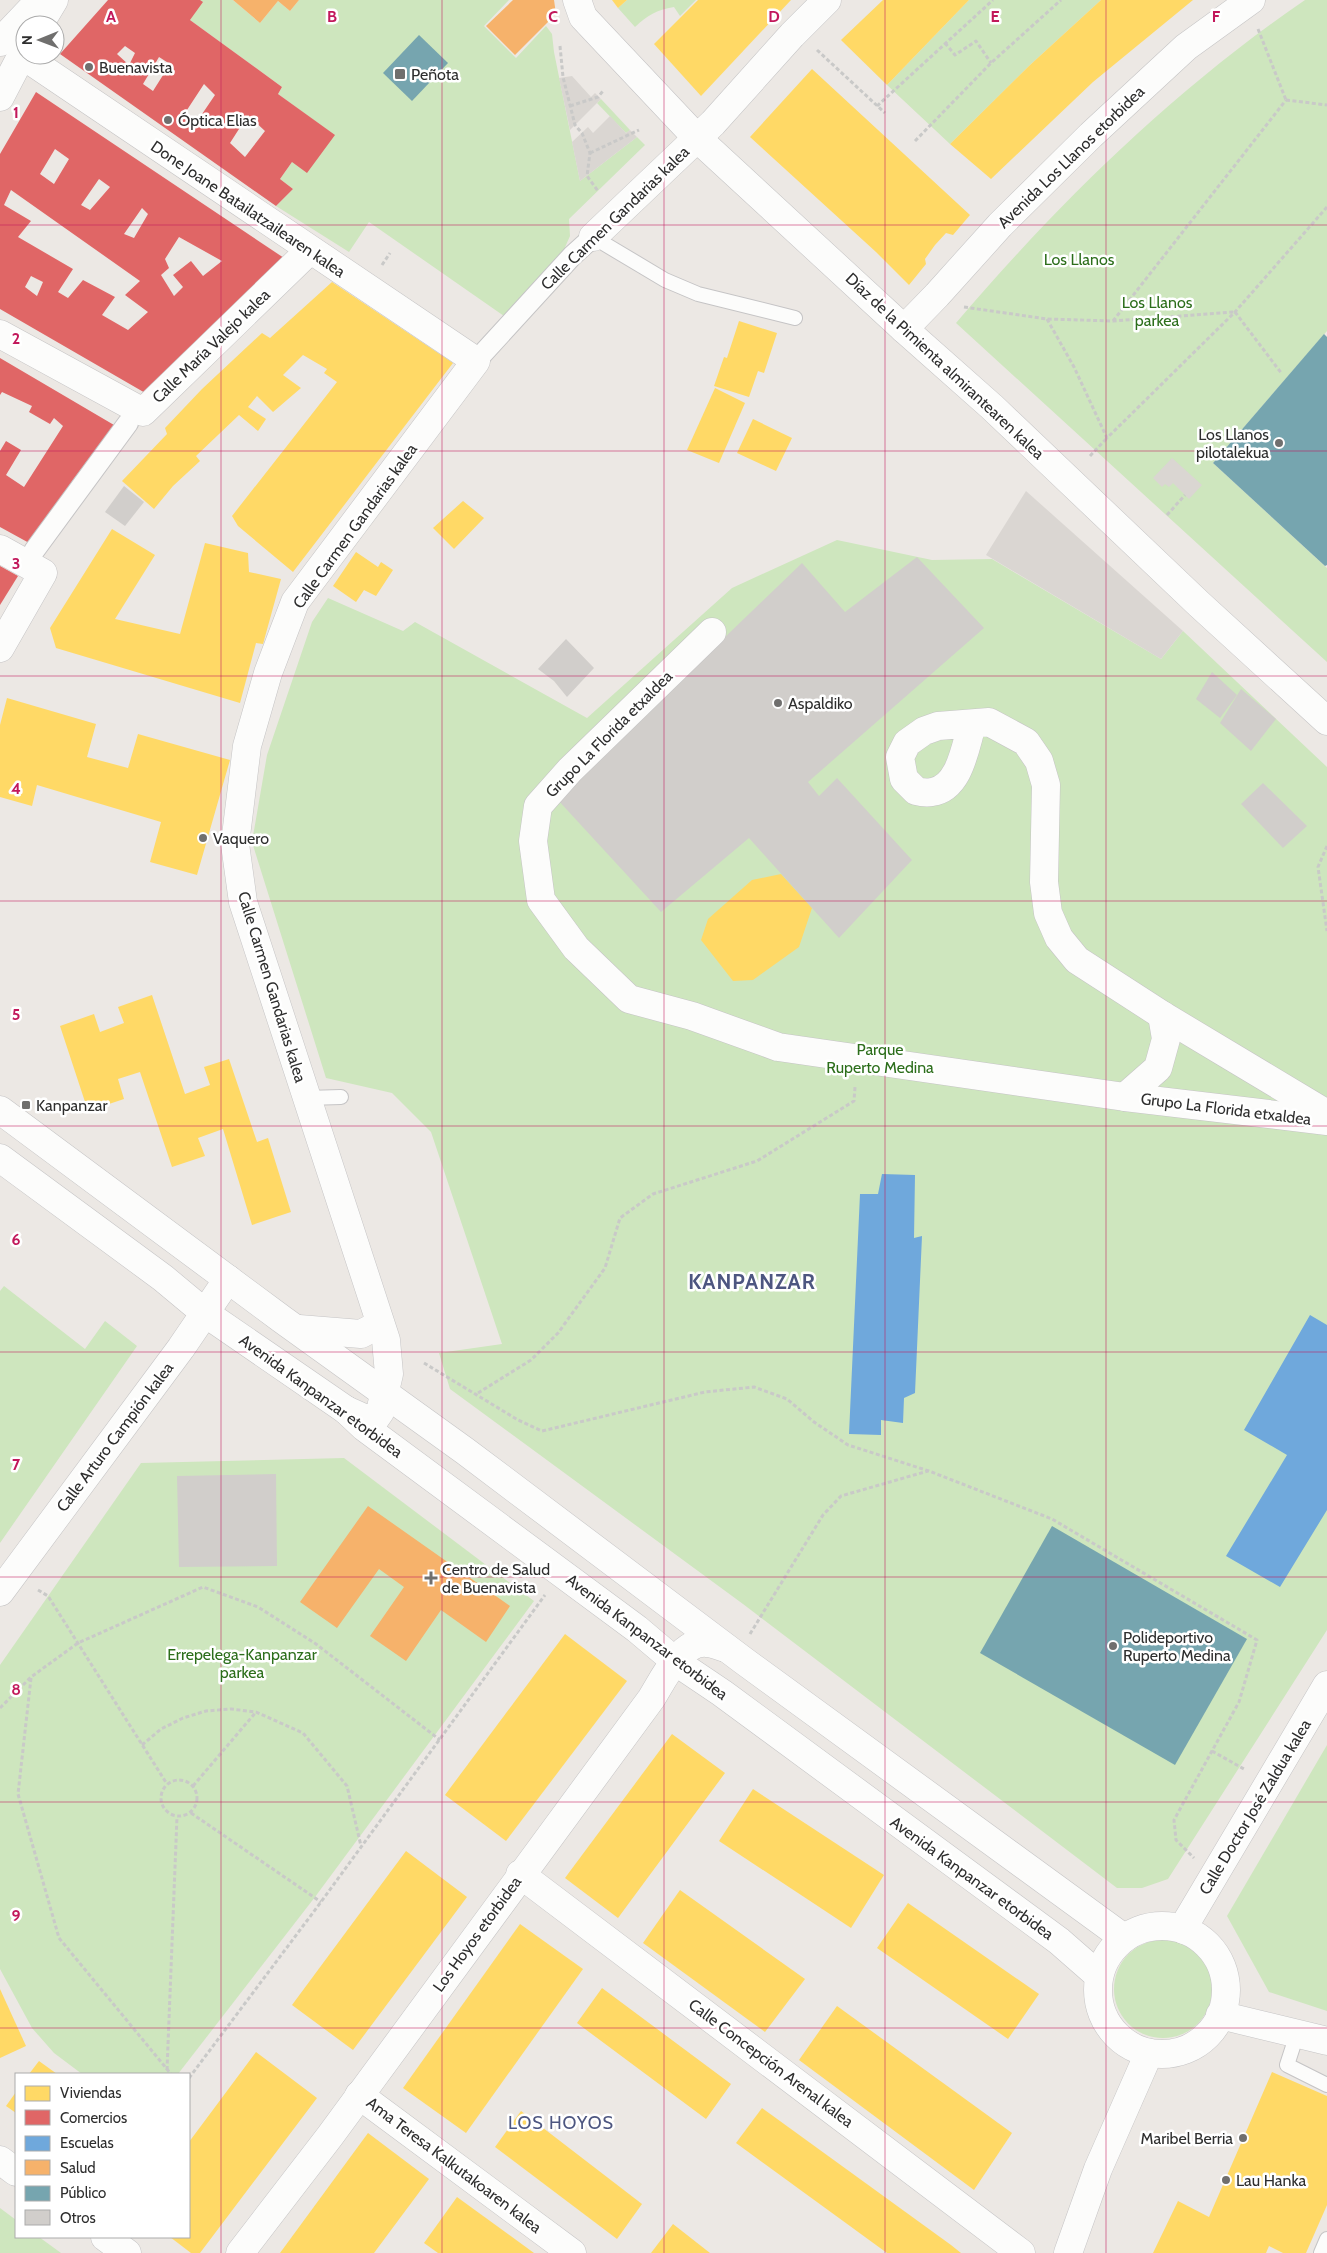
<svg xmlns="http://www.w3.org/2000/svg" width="1327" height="2253" viewBox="0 0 1327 2253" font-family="Cabin,sans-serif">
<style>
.green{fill:#cee6be}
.plaza{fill:#dad6d2}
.homes{fill:#ffd966}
.shops{fill:#e06666;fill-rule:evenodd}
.schools{fill:#6fa8dc}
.health{fill:#f6b26b}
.public{fill:#76a5af}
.building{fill:#d1cecb}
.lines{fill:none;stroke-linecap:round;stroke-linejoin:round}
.service-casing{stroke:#c5c4c5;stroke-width:16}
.pedestrian-casing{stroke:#c5c4c5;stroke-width:22}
.minor-casing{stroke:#c5c4c5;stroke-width:29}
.tertiary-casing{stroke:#c5c4c5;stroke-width:29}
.path{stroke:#c9c9c8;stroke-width:3;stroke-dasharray:4 2.5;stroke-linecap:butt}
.service{stroke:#fcfcfb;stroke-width:14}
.pedestrian{stroke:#fcfcfb;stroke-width:20}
.minor{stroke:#fcfcfb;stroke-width:28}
.tertiary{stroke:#fcfcfb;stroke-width:28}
.grid{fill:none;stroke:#c2185b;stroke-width:1;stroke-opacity:0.55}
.poi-dot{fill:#706f6e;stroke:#fff;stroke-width:2}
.labels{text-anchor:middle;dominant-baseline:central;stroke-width:5;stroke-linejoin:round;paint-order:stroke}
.poi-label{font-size:16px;fill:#2e2e2e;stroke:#fff;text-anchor:start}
.street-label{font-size:16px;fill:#2e2e2e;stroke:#fff}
.park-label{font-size:16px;fill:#2c6e1b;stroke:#fff}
.neighbourhood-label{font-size:18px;letter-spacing:1px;fill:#4d5680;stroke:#fff}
.district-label{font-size:21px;font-weight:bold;letter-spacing:1px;fill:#4d5680;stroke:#fff}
.grid-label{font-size:16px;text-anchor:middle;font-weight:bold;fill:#c2185b;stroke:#fff;stroke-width:5;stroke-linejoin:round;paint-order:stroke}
</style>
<rect width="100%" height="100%" fill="#ece8e4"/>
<!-- green -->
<g class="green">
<path d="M 200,0 L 233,0 L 260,23 L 278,1 L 290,11 L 299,0 L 509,0 L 484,26 L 516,58 L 546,26 L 552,34 L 554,52 L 580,181 L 637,137 L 645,145 L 569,219 L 570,236 L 562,254 L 504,316 L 369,222 L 349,252 L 276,206 L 293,189 L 280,179 L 292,162 L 334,135 L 278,94 L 282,87 L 190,20 Z"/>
<path d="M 627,0 L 696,0 L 680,16 L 674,7 C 656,10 648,15 635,27 L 618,8 Z"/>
<path d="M 969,0 L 1101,0 L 1030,65 L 950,144 L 887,85 Z"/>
<path d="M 1305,0 L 1327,0 L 1327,331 L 1213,463 L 1327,568 L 1327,662 L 956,323 C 1059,202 1174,90 1305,0 Z"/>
<path d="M 601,99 L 630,130 L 626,133 L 597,103 Z"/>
<path d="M 837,540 L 932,560 L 992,559 L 1161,659 L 1183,631 L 1327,767 L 1327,1630 L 1168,1879 L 1142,1888 L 1117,1888 L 743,1604 L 450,1389 L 439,1353 L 502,1344 L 431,1132 L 392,1093 L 326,1078 L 252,842 L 267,755 L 312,622 L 328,598 L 403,631 L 415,622 L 587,718 L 732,588 Z"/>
<path d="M 4,1286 L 85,1349 L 105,1321 L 137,1346 L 0,1543 L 0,1291 Z"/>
<path d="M 344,1458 L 534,1601 L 315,1897 L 178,2074 L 82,2074 L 54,2053 L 32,2028 L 0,1969 L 0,1665 L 141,1463 Z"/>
<path d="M 1327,1745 L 1327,2011 L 1269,1992 L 1227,1916 Z"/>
<circle cx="1163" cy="1989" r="49"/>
<path d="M 0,2208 L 16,2220 L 16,2237 L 39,2237 L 61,2253 L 0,2253 Z"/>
</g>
<!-- plaza -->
<g class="plaza">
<path d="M 572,76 L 591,97 L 595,93 L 601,99 L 570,130 L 559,78 Z"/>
<path d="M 610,116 L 626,133 L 630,130 L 637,137 L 580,181 L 572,142 L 588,127 L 593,133 Z"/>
<path d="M 1172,458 L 1202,485 L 1189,499 L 1173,483 L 1169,487 L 1165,484 L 1162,487 L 1153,478 Z"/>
<path d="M 1026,491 L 1183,631 L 1161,659 L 986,555 Z"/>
</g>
<!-- homes -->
<g class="homes">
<path d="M 612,0 L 627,0 L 618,8 Z"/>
<path d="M 698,0 L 791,0 L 701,96 L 654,44 Z"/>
<path d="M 883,0 L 969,0 L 887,85 L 841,40 Z"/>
<path d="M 1101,0 L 1193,0 L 1093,82 L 991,179 L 950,144 L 1030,65 Z"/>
<path d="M 812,69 L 970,215 L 953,235 L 946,233 L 935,245 L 925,259 L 926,264 L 909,285 L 876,252 L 750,137 Z"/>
<path d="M 332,282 L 453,363 L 293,572 L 238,526 L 232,516 L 337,382 L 324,373 L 327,369 L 303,355 L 283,375 L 301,388 L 273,412 L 257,396 L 248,407 L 266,419 L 258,431 L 239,415 L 196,456 L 200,461 L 173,486 L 154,509 L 122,481 L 167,434 L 165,428 L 202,389 L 262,333 L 270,338 Z"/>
<path d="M 739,321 L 777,333 L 764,373 L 758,371 L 749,397 L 714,386 L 724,357 L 727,358 Z"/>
<path d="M 715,388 L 745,403 L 719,463 L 687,450 Z"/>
<path d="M 753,419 L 792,438 L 776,471 L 737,453 Z"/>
<path d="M 463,501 L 484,518 L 454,549 L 433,528 Z"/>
<path d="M 112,529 L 155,555 L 115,619 L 180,634 L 205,543 L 248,553 L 249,572 L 281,579 L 263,644 L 256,643 L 240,703 L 56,648 L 50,628 Z"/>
<path d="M 356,552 L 378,567 L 381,562 L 393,570 L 376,596 L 364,590 L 356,602 L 333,586 Z"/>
<path d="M 7,698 L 96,724 L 87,757 L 128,768 L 138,734 L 230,760 L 197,875 L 150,862 L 161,822 L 37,785 L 32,806 L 0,797 L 0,725 Z"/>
<path d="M 781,874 L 812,908 L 799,947 L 753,980 L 733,981 L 701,940 L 708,919 L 752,880 Z"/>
<path d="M 152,995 L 185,1094 L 210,1085 L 204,1067 L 229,1059 L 257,1142 L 268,1138 L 291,1212 L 252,1225 L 223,1129 L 198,1138 L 205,1156 L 172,1167 L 140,1072 L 118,1079 L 124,1099 L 88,1111 L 60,1026 L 94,1014 L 100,1032 L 124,1023 L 118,1007 Z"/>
<path d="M 565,1634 L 627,1681 L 506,1841 L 445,1795 Z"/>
<path d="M 672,1734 L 725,1773 L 618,1918 L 565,1878 Z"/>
<path d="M 753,1789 L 884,1875 L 851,1928 L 719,1841 Z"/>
<path d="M 406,1851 L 467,1897 L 353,2050 L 292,2005 Z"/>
<path d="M 680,1890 L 805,1979 L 765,2032 L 643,1943 Z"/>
<path d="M 908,1903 L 1039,1994 L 1008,2039 L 877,1948 Z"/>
<path d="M 520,1924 L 583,1969 L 466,2133 L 403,2088 Z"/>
<path d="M 602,1988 L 731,2084 L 706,2119 L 577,2023 Z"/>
<path d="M 0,1989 L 26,2046 L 0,2058 Z"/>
<path d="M 837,2006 L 1012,2133 L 974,2190 L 799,2060 Z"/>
<path d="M 256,2052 L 317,2098 L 200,2253 L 191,2253 L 170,2237 L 189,2237 L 189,2142 Z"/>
<path d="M 39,2061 L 57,2074 L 29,2074 Z"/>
<path d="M 1272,2072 L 1327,2096 L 1327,2205 L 1306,2253 L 1283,2253 L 1269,2246 L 1266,2253 L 1153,2253 L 1178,2201 L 1209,2217 Z"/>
<path d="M 16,2092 L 16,2113 L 6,2106 Z"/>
<path d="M 762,2108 L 951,2245 L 961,2253 L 887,2253 L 736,2143 Z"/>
<path d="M 521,2111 L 642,2204 L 617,2239 L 495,2147 Z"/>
<path d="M 368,2133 L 429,2179 L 374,2253 L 280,2253 Z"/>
<path d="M 457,2197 L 534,2253 L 438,2253 L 424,2243 Z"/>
<path d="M 673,2224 L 710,2253 L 651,2253 Z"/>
</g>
<!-- shops -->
<g class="shops">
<path d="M 108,0 L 200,0 L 203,2 L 190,20 L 282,87 L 278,94 L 335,135 L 307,173 L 292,162 L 280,179 L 293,189 L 276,206 L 60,54 ZM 125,46 L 135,53 L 129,65 L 117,54 ZM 159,57 L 170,64 L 153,91 L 143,84 ZM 204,84 L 215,95 L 198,120 L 185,113 ZM 248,115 L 265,131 L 245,157 L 230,143 Z"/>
<path d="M 36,92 L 284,258 L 147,394 L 0,309 L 0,154 ZM 55,149 L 69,159 L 54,184 L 40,174 ZM 99,179 L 110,187 L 90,210 L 81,205 ZM 11,190 L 140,281 L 125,295 L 148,312 L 128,330 L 102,315 L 115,297 L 83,280 L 68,298 L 58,292 L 73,269 L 18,237 L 31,221 L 4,205 ZM 142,208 L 148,214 L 134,238 L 124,234 ZM 179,237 L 222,261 L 203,276 L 191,261 L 173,275 L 183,287 L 174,296 L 161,275 L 169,268 L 165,259 ZM 31,276 L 43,282 L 37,296 L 25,287 Z"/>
<path d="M 0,358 L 114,425 L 73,480 L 31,544 L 0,527 L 0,451 L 6,441 L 21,450 L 6,475 L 24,487 L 63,426 L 54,418 L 50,424 L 29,412 L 32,406 L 2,392 L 0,395 Z"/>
<path d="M 0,566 L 18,576 L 0,605 Z"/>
</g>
<!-- schools -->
<g class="schools">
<path d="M 882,1174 L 915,1175 L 914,1238 L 922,1236 L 915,1393 L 904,1398 L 903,1423 L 881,1420 L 881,1435 L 849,1434 L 860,1194 L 878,1194 Z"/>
<path d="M 1310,1315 L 1327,1325 L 1327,1510 L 1280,1587 L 1226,1556 L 1287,1455 L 1244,1430 Z"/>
</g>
<!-- health -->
<g class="health">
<path d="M 233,0 L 299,0 L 290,11 L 278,1 L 260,23 Z"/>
<path d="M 513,0 L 554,0 L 556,14 L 515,55 L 486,26 Z"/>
<path d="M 368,1506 L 510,1606 L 486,1642 L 441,1610 L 406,1661 L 370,1636 L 404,1587 L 379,1569 L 337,1628 L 300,1602 Z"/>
</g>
<!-- public -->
<g class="public">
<path d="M 419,35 L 448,63 L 412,101 L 383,73 Z"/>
<path d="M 1324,334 L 1327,337 L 1327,565 L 1325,566 L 1213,463 Z"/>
<path d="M 1052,1526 L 1247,1639 L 1175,1765 L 980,1653 Z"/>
</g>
<!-- building -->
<g class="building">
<path d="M 124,486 L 144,502 L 125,526 L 105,512 Z"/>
<path d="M 917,557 L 984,628 L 808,782 L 819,796 L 837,778 L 912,860 L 839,938 L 749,838 L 661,912 L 557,799 L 802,563 L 845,612 Z"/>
<path d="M 566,639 L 594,668 L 567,697 L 554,681 L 538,669 Z"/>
<path d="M 1212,672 L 1237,695 L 1220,718 L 1196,699 Z"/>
<path d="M 1241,689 L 1276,719 L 1251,751 L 1220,723 Z"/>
<path d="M 1263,783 L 1307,826 L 1283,848 L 1241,804 Z"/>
<path d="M 276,1474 L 277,1566 L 179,1567 L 177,1476 Z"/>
</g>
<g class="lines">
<defs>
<g id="service">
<path d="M 593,237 L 665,280 L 698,294 L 795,318"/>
<path d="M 307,1098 L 341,1097"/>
<path d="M 1297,2034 L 1287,2065 L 1327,2085"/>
<path d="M 1321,2253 L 1327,2239"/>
</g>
<g id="pedestrian">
<path d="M 476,361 L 572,256 L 593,237"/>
<path d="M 34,551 L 128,423"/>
</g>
<g id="minor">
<path d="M 577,0 L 583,17 L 697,138 L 904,329 L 992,407 L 1199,604 L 1327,721"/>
<path d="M 0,42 L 40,0"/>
<path d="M 22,55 L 476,361 L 295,602 L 268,673 L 247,746 L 235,844 L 243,902 L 386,1340 L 389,1374 L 380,1412 L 373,1422 L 346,1410"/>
<path d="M 593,237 L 713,123 L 792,35 L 827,0"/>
<path d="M 904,329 L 937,295 L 1000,225 L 1091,135 L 1186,47 L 1251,0"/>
<path d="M 0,334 L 143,412 L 310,250"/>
<path d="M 0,549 L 43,573 L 0,648"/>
<path d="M 712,632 L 570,770 L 538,806 L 533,841 L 541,900 L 576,948 L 629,999 L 692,1016 L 778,1047 L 1125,1097 L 1327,1121"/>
<path d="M 972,725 C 965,747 960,788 932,792 C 927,793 920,792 916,791 L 904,779 L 900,757 L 907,743 L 924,731 L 938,726 L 989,722 L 1026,742 L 1039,761 L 1046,785 L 1044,882 L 1048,913 L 1059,938 L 1077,960 L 1162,1015 L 1327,1114"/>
<path d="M 1125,1097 L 1158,1068 L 1166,1039 L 1162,1015"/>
<path d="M 0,1110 L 283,1320 L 465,1451 L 744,1661 L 1124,1938"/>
<path d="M 0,1158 L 163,1278 L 205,1313 L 346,1410 L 364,1427 L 637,1629 L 676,1662 L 722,1693 L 1059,1941 L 1099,1976"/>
<path d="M 299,1329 L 361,1334 L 380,1324"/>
<path d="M 0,1592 L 181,1348 L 228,1279"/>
<path d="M 520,1874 L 1021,2253"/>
<circle cx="1162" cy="1990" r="64"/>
<path d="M 1184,1930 L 1187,1921 L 1327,1685"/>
<path d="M 1220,2015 L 1327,2041"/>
<path d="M 359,2095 L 572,2253"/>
<path d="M 0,2160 L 16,2172"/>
<path d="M 105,2237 L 127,2253"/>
<path d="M 240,2253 L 330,2136 L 651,1699 C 663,1680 681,1640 707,1643 C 713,1643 720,1647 726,1648"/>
<path d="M 1068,2253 L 1098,2169 L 1149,2053"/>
</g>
<g id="tertiary">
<path d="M 39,25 L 54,0"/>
<path d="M 0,97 L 25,49"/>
</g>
</defs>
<!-- service casing -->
<use href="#service" class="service-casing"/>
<!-- pedestrian casing -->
<use href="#pedestrian" class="pedestrian-casing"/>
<!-- minor casing -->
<use href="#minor" class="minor-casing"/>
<!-- tertiary casing -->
<use href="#tertiary" class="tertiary-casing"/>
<!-- path -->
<g class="path">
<path d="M 1258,29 L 1286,100"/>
<path d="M 945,43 L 955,55 L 976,41 L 991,63"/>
<path d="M 560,46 L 563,77 L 575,125 L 582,133 L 590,153 L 587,176 L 598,191"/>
<path d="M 817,50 L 885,113"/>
<path d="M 1286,100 L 1327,105"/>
<path d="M 570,106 L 598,97 L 603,91"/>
<path d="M 877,106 L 993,0"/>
<path d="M 915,141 L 991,63 L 1061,0"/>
<path d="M 590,153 L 639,130"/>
<path d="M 382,265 L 390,253"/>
<path d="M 964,307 L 1047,319 L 1113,321 L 1234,312"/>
<path d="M 1235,312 L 1282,374"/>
<path d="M 1047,319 L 1074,367 L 1107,438 L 1235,312 L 1327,207"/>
<path d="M 1113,321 L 1286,100"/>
<path d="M 1090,456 L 1107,438"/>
<path d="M 1167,515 L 1185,495"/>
<path d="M 1327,846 L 1318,867 L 1327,931"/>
<path d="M 424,1363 L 518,1420 L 542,1431 L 705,1392 L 754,1387 L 787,1399 L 814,1422 L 848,1445 L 929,1471 L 1052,1519 L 1257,1640 L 1239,1702 L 1174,1820 L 1176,1840 L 1194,1858"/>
<path d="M 478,1393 L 531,1360 L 558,1333 L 605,1268 L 620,1218 L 653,1194 L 757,1161 L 854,1101 L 855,1087"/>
<path d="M 38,1590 L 48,1596 L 167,1784"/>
<path d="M 750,1634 L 823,1515 L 841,1496 L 928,1471"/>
<path d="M 31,1678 L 18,1794 L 59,1938 L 171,2074"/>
<path d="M 0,1708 L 31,1677 L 78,1643 L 203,1587 L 258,1607 L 316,1644 L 440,1740"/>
<path d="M 142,1745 L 161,1729 L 183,1718 L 206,1711 L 231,1709 L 256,1712 L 303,1733 L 347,1786 L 361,1846"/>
<path d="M 1212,1751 L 1244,1769"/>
<circle cx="179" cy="1798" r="18"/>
<path d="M 193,1786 L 256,1712"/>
<path d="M 191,1813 L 321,1902"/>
<path d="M 167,2070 L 177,1817"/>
<path d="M 189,2078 L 321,1902 L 545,1595"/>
</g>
<!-- service -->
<use href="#service" class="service"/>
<!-- pedestrian -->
<use href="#pedestrian" class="pedestrian"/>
<!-- minor -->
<use href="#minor" class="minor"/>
<!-- tertiary -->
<use href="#tertiary" class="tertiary"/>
</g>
<!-- grid -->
<path class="grid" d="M 221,0 L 221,2253M 442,0 L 442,2253M 664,0 L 664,2253M 885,0 L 885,2253M 1106,0 L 1106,2253M 0,225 L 1327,225M 0,451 L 1327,451M 0,676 L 1327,676M 0,901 L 1327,901M 0,1126 L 1327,1126M 0,1352 L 1327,1352M 0,1577 L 1327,1577M 0,1802 L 1327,1802M 0,2028 L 1327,2028"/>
<!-- markers -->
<g class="poi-dot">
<circle cx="89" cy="67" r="5"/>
<rect x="394" y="68" width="12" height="12" rx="2.5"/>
<circle cx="168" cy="120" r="5"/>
<circle cx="1279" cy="443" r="5"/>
<circle cx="778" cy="703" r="5"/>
<circle cx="203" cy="838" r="5"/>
<rect x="21" y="1100" width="10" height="10" rx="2.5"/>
<path d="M428.5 1570.5h5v5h5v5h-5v5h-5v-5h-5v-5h5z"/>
<circle cx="1113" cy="1646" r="5"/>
<circle cx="1243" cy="2138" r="5"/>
<circle cx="1226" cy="2180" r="5"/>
</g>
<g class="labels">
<!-- poi labels -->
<g class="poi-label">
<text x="99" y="67">Buenavista</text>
<text x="411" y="74">Peñota</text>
<text x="178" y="120">Óptica Elias</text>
<text x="1269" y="434" text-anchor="end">Los Llanos<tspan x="1269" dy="18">pilotalekua</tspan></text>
<text x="788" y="703">Aspaldiko</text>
<text x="213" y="838">Vaquero</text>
<text x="36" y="1105">Kanpanzar</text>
<text x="442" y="1569">Centro de Salud<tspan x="442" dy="18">de Buenavista</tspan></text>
<text x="1123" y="1637">Polideportivo<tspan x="1123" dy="18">Ruperto Medina</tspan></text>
<text x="1233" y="2138" text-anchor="end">Maribel Berria</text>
<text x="1236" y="2180">Lau Hanka</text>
</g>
<!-- street labels -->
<g class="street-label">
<text transform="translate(1071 157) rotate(-44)">Avenida Los Llanos etorbidea</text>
<text transform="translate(248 209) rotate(34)">Done Joane Batailatzailearen kalea</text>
<text transform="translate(615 218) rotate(-44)">Calle Carmen Gandarias kalea</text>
<text transform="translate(211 346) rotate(-44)">Calle María Valejo kalea</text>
<text transform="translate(945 366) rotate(43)">Díaz de la Pimienta almirantearen kalea</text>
<text transform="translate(355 526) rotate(-54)">Calle Carmen Gandarias kalea</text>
<text transform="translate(609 734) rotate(-45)">Grupo La Florida etxaldea</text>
<text transform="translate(272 987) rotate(73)">Calle Carmen Gandarias kalea</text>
<text transform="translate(1226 1109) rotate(7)">Grupo La Florida etxaldea</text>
<text transform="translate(321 1396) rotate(36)">Avenida Kanpanzar etorbidea</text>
<text transform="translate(115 1437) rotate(-53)">Calle Arturo Campión kalea</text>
<text transform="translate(647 1637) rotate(37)">Avenida Kanpanzar etorbidea</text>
<text transform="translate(1255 1807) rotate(-59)">Calle Doctor José Zaldua kalea</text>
<text transform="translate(972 1878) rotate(36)">Avenida Kanpanzar etorbidea</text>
<text transform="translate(477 1934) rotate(-54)">Los Hoyos etorbidea</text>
<text transform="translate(771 2063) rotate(37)">Calle Concepción Arenal kalea</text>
<text transform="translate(454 2165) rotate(37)">Ama Teresa Kalkutakoaren kalea</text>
</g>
<!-- park labels -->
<g class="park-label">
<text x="1079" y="259">Los Llanos</text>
<text x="1157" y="302">Los Llanos<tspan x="1157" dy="18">parkea</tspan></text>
<text x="880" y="1049">Parque<tspan x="880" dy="18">Ruperto Medina</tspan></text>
<text x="242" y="1654">Errepelega-Kanpanzar<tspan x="242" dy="18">parkea</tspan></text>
</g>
<!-- neighbourhood labels -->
<g class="neighbourhood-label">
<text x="561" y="2123">LOS HOYOS</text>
</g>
<!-- district labels -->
<g class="district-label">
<text x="752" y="1281">KANPANZAR</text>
</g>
</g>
<g class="grid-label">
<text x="111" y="22">A</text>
<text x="332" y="22">B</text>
<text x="553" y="22">C</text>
<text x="774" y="22">D</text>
<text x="995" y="22">E</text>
<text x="1216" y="22">F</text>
<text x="16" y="118">1</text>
<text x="16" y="344">2</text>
<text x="16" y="569">3</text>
<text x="16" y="794">4</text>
<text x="16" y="1020">5</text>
<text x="16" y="1245">6</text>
<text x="16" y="1470">7</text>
<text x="16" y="1695">8</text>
<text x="16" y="1921">9</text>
</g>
<!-- legend -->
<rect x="15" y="2073" width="175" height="165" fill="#ffffff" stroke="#ababab"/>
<rect x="25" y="2086" width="25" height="15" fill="#ffd966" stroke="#ababab"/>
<text x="60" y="2098" font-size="15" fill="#2e2e2e">Viviendas</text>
<rect x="25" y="2110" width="25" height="15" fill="#e06666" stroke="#ababab"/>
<text x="60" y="2123" font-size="15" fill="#2e2e2e">Comercios</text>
<rect x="25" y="2136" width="25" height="15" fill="#6fa8dc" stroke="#ababab"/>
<text x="60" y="2148" font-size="15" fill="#2e2e2e">Escuelas</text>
<rect x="25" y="2160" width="25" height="15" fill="#f6b26b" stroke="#ababab"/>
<text x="60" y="2173" font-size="15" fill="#2e2e2e">Salud</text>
<rect x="25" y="2186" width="25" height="15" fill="#76a5af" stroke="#ababab"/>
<text x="60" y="2198" font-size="15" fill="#2e2e2e">Público</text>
<rect x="25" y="2210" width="25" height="15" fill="#d1cecb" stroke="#ababab"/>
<text x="60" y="2223" font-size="15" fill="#2e2e2e">Otros</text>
<!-- north arrow -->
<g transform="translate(40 40) rotate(269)"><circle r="24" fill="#ffffff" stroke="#ababab"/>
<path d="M0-4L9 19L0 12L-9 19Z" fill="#706f6e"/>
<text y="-8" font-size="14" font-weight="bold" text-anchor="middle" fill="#2e2e2e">N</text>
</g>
</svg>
